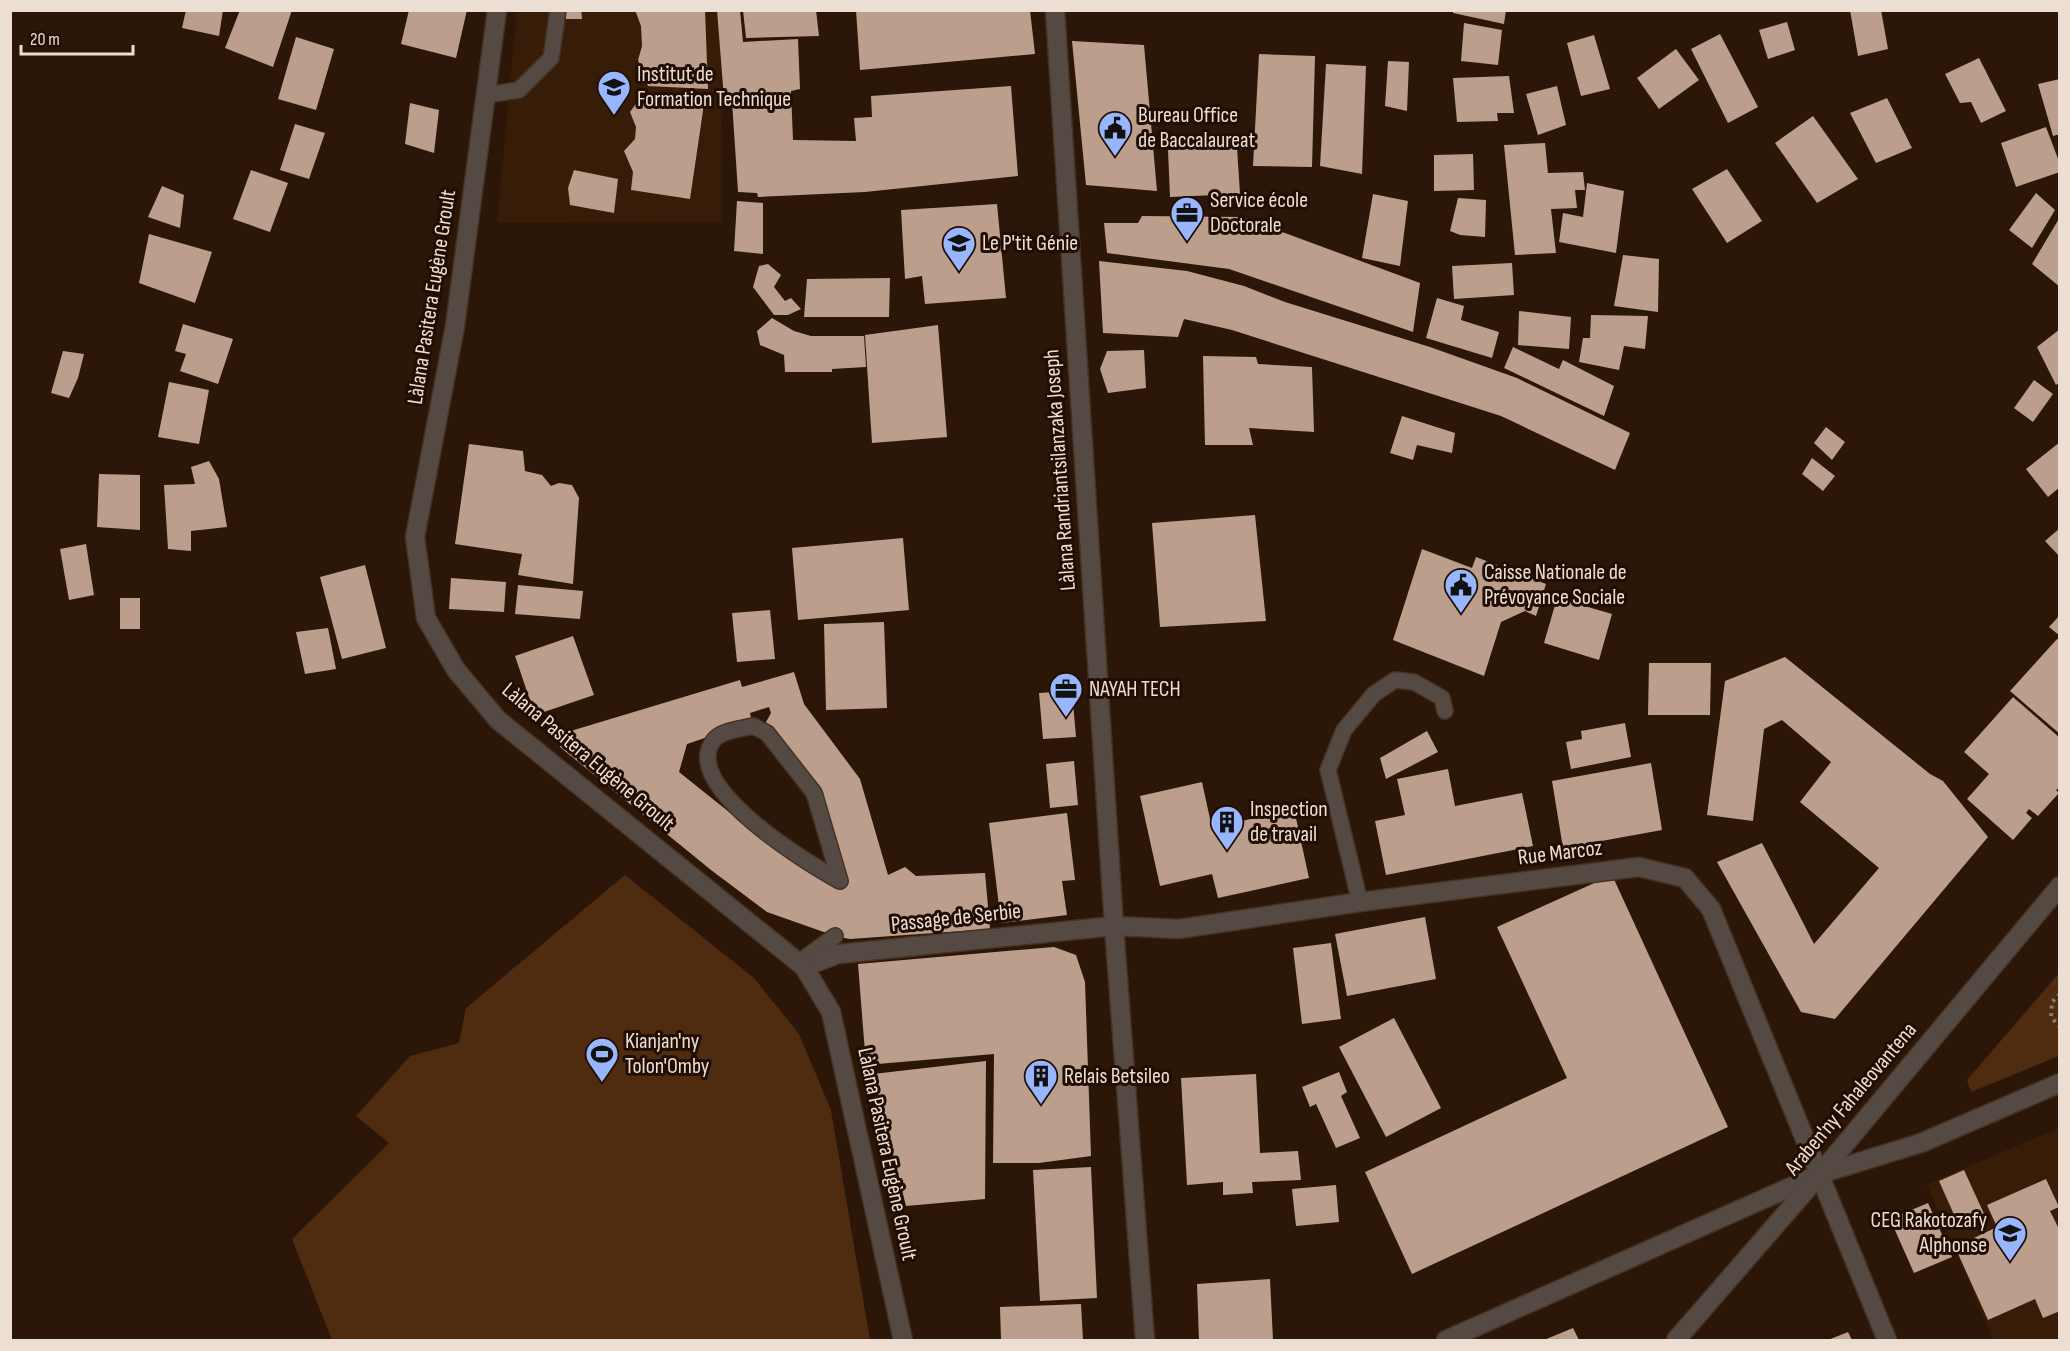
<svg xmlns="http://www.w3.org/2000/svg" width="2070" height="1351" viewBox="0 0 2070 1351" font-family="'Sofia Sans Condensed',sans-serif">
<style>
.built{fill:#371d08}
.green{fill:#4f2b0f}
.building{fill:#bb9f8c;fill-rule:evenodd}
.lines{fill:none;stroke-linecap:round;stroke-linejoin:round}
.service-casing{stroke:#463224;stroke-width:18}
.minor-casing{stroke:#463224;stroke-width:21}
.tertiary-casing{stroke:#463224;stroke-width:21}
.path{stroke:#8c7a6d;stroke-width:4;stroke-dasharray:3 4.5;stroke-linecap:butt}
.service{stroke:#554a43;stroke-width:15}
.minor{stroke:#554a43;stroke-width:18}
.tertiary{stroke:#554a43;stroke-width:18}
.labels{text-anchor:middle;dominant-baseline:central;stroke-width:6;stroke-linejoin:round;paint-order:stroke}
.poi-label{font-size:22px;fill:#edded4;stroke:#210d01;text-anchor:start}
.street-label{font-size:22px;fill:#edded4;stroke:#210d01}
</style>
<rect width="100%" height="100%" fill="#2b1607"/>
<!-- built -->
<g class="built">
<path d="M 517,11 L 720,11 L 722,222 L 497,223 Z"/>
<path d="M 2059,1128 L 2059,1340 L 1993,1340 L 1927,1184 Z"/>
</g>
<!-- green -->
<g class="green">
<path d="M 625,875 L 754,978 L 799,1034 L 831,1110 L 870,1340 L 332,1340 L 292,1239 L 389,1143 L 356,1116 L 410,1056 L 459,1043 L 466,1008 Z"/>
<path d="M 2059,973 L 2059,1056 L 1971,1092 L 1967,1080 Z"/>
</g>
<!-- building -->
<g class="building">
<path d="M 186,10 L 223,10 L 219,36 L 182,28 Z"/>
<path d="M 240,10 L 292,10 L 273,67 L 225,48 Z"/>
<path d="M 409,10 L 467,10 L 456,58 L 401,44 Z"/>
<path d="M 565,10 L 581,10 L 582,19 L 566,19 Z"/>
<path d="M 635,10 L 705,10 L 708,89 L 648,86 L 638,60 L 642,46 L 641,26 Z"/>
<path d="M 717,10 L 740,10 L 743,42 L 798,39 L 800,89 L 791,91 L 793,140 L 856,141 L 854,118 L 872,117 L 871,96 L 1011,86 L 1018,176 L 865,192 L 758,197 L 757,193 L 738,192 L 732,101 L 724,99 Z"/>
<path d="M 743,10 L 816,10 L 819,36 L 746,38 Z"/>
<path d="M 856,10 L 1030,10 L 1035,54 L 860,70 Z"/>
<path d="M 1453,10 L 1506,10 L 1504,24 L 1453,13 Z"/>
<path d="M 1850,10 L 1881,10 L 1888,49 L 1858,56 Z"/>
<path d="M 1787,22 L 1795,50 L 1768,59 L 1759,30 Z"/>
<path d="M 1464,23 L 1502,30 L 1498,65 L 1461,61 Z"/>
<path d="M 1720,34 L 1758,107 L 1728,123 L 1691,49 Z"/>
<path d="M 1594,35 L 1610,89 L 1581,96 L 1567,43 Z"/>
<path d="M 296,37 L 334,49 L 316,110 L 278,99 Z"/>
<path d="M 1072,41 L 1144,45 L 1157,191 L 1086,185 Z"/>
<path d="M 1676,49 L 1699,80 L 1659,109 L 1637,78 Z"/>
<path d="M 1259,54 L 1315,56 L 1312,167 L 1253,166 Z"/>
<path d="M 1979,58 L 2006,111 L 1981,123 L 1971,102 L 1960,103 L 1945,74 Z"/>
<path d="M 1388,61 L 1409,62 L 1407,111 L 1385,106 Z"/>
<path d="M 1326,64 L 1366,66 L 1362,174 L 1320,166 Z"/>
<path d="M 1509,76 L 1514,113 L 1497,113 L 1498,121 L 1457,122 L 1453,78 Z"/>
<path d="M 2060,79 L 2060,134 L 2053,136 L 2038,84 Z"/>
<path d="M 1557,86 L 1566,125 L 1538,135 L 1526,94 Z"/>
<path d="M 643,94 L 704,104 L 690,199 L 631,190 L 633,172 L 624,151 L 635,139 L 636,127 L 630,112 Z"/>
<path d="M 1887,98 L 1912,148 L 1876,163 L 1850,113 Z"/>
<path d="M 410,103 L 439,110 L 434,153 L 405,144 Z"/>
<path d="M 1813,116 L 1858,179 L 1817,203 L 1775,143 Z"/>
<path d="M 295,124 L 325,133 L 309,179 L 280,170 Z"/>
<path d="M 2046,127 L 2060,164 L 2060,172 L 2016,187 L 2001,143 Z"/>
<path d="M 1545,143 L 1548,173 L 1583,172 L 1585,190 L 1575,190 L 1577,208 L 1551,209 L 1556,253 L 1515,255 L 1504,145 Z"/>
<path d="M 1237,147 L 1240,194 L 1170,197 L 1168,150 Z"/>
<path d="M 1473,154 L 1474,190 L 1434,191 L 1434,155 Z"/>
<path d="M 1727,169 L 1762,221 L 1727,243 L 1692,189 Z"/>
<path d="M 251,170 L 288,183 L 270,232 L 233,219 Z"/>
<path d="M 574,170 L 618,179 L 614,213 L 570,205 L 568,188 Z"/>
<path d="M 1587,183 L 1624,191 L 1616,253 L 1559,242 L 1563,213 L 1583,217 Z"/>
<path d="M 162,186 L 184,195 L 180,228 L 148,217 Z"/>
<path d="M 2036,193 L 2055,210 L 2032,248 L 2009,230 Z"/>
<path d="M 1373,194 L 1408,201 L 1400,266 L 1362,258 Z"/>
<path d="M 1458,198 L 1486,200 L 1485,237 L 1460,235 L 1450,231 Z"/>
<path d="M 737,201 L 763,203 L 763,254 L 734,251 Z"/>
<path d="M 997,204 L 1006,298 L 925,304 L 922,276 L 905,279 L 901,210 Z"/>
<path d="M 1142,216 L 1242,217 L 1420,283 L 1413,332 L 1229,269 L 1107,253 L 1104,223 L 1138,223 Z"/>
<path d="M 2060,217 L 2060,287 L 2032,264 Z"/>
<path d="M 149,234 L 212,252 L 195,303 L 139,283 Z"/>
<path d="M 1623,255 L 1659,259 L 1658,312 L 1614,306 Z"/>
<path d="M 1099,261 L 1187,271 L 1244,286 L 1285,302 L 1430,347 L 1517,378 L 1630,433 L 1615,470 L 1501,416 L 1232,330 L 1184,319 L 1178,337 L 1103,333 Z"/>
<path d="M 1512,263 L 1514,295 L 1454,299 L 1452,266 Z"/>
<path d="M 768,264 L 781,275 L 774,287 L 785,301 L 791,298 L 801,309 L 788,315 L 774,315 L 753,287 L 759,266 Z"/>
<path d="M 890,278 L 889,317 L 804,317 L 807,279 Z"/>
<path d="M 1437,298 L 1464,306 L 1461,320 L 1499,332 L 1492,358 L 1426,338 Z"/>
<path d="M 1519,311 L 1571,317 L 1569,349 L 1518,345 Z"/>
<path d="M 1591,315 L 1648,316 L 1645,349 L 1624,346 L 1619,370 L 1579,362 L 1583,338 L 1590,338 Z"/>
<path d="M 772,318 L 794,331 L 811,336 L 864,336 L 866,367 L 832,369 L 832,372 L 785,372 L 784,355 L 760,345 L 757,331 Z"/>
<path d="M 183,324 L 233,339 L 218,384 L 180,371 L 186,354 L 175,351 Z"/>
<path d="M 938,325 L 947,437 L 872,443 L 865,335 Z"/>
<path d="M 2060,329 L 2060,382 L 2056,385 L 2037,347 Z"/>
<path d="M 1513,347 L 1559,369 L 1563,360 L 1614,386 L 1604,416 L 1504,368 Z"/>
<path d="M 1144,350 L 1146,388 L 1108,393 L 1100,369 L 1107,351 Z"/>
<path d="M 63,351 L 84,354 L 78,378 L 69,398 L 51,393 Z"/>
<path d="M 1203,356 L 1256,357 L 1258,364 L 1312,367 L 1314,432 L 1249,428 L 1253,445 L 1205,445 Z"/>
<path d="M 2034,380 L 2053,394 L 2033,422 L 2014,408 Z"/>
<path d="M 169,382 L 209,390 L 199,444 L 158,437 Z"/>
<path d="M 1402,416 L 1455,433 L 1452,453 L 1417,445 L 1413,460 L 1390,453 Z"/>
<path d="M 1826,427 L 1845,442 L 1832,460 L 1814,443 Z"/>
<path d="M 2060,442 L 2060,487 L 2048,497 L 2026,469 Z"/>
<path d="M 469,444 L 523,451 L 525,471 L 542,475 L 551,486 L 559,483 L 572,485 L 579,498 L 573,584 L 518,575 L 522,554 L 455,544 Z"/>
<path d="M 1812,458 L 1835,476 L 1823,491 L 1802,474 Z"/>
<path d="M 209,461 L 219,479 L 227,527 L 191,531 L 191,551 L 168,549 L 164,485 L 195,484 L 191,467 Z"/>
<path d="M 99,474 L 140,475 L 140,530 L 97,527 Z"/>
<path d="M 1255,515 L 1266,621 L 1160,627 L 1152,523 Z"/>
<path d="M 2060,528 L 2060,557 L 2045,541 Z"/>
<path d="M 903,538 L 909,610 L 798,620 L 792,548 Z"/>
<path d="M 86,544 L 94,595 L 69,600 L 60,549 Z"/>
<path d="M 1422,549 L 1472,568 L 1476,557 L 1546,584 L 1536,616 L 1525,611 L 1501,622 L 1484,676 L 1393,640 Z"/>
<path d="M 365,565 L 386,648 L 342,659 L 320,577 Z"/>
<path d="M 451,578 L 506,582 L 504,612 L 449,609 Z"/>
<path d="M 518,585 L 583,591 L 580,619 L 515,614 Z"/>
<rect x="120" y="598" width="20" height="31"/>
<path d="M 1557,598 L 1612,614 L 1599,660 L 1544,643 Z"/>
<path d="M 770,610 L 775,659 L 737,662 L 732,613 Z"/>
<path d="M 2060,615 L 2060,636 L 2049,627 Z"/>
<path d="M 884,622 L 887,708 L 826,710 L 824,624 Z"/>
<path d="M 328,628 L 336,669 L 305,674 L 296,632 Z"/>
<path d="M 573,636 L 594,695 L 535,715 L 515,656 Z"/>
<path d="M 2057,639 L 2060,641 L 2060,734 L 2010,691 Z"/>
<path d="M 1785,657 L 1930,774 L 1943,781 L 1988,837 L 1835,1019 L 1801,1012 L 1717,862 L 1762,843 L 1814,944 L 1879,868 L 1800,802 L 1831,762 L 1782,720 L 1764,729 L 1753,821 L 1707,815 L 1725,681 Z"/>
<path d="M 1649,663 L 1711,663 L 1710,715 L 1648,715 Z"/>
<path d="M 794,672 L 804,704 L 860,779 L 888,875 L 905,867 L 916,876 L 985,873 L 990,929 L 850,939 L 835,936 L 767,912 L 711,870 L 560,747 L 564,733 L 740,680 L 742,687 ZM 769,707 L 771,713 L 766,722 L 823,792 L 843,878 L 809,870 L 789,860 L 679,772 L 687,744 L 752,722 L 750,713 Z"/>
<path d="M 1072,691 L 1076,737 L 1043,739 L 1039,693 Z"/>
<path d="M 2013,697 L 2060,738 L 2060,787 L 2056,790 L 2059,793 L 2038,816 L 2029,809 L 2026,813 L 2032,818 L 2013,840 L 1967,799 L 1989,774 L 1964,752 Z"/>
<path d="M 1625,723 L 1631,757 L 1571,769 L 1566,742 L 1582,739 L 1581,731 Z"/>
<path d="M 1427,731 L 1438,752 L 1386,779 L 1380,758 Z"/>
<path d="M 1074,761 L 1078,805 L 1050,808 L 1046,764 Z"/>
<path d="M 1651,763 L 1662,830 L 1563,848 L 1552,781 Z"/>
<path d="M 1448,769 L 1455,806 L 1522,793 L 1533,846 L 1386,875 L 1375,821 L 1405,815 L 1397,779 Z"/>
<path d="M 1202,782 L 1212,828 L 1294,809 L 1309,878 L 1218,898 L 1212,874 L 1160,886 L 1140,796 Z"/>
<path d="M 1067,813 L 1075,880 L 1062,881 L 1067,915 L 1001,923 L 989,823 Z"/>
<path d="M 1612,875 L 1728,1127 L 1412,1274 L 1365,1172 L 1567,1078 L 1497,927 Z"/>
<path d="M 1425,917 L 1436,979 L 1347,996 L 1335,934 Z"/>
<path d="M 1331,943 L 1341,1019 L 1302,1024 L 1293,948 Z"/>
<path d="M 1054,947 L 1076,955 L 1085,982 L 1091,1156 L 1039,1163 L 993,1163 L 994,1054 L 866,1065 L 858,964 Z"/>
<path d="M 1394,1018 L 1441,1108 L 1386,1137 L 1339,1047 Z"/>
<path d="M 986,1061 L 985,1199 L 906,1206 L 873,1074 Z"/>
<path d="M 1339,1072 L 1347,1092 L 1341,1096 L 1360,1138 L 1336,1148 L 1316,1104 L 1310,1107 L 1302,1087 Z"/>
<path d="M 1256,1074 L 1260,1153 L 1298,1151 L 1301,1180 L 1252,1182 L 1253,1193 L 1223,1195 L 1223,1182 L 1187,1185 L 1181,1078 Z"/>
<path d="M 1091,1167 L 1097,1298 L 1040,1301 L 1033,1170 Z"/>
<path d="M 1964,1170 L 1985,1216 L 1960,1228 L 1939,1181 Z"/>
<path d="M 2046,1179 L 2059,1207 L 2050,1211 L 2060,1231 L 2060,1311 L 2043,1318 L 2035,1299 L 1988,1320 L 1955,1247 L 1997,1227 L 1987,1205 Z"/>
<path d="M 1336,1185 L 1339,1222 L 1296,1226 L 1292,1189 Z"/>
<path d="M 1928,1203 L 1952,1257 L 1914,1273 L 1890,1219 Z"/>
<path d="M 1270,1279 L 1273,1340 L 1199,1340 L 1197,1284 Z"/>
<path d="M 1081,1304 L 1083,1340 L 1001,1340 L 1000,1307 Z"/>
<path d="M 1573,1328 L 1579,1340 L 1544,1340 Z"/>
<path d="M 1848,1332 L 1852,1340 L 1828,1340 Z"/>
</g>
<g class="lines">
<defs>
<g id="service">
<path d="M 486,95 L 519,90 L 551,58 L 558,10"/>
<path d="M 753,726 L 767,733 L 814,793 L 840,881 C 809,864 678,785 714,740 C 722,730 742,729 753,726 Z"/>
<path d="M 1360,902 L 1328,770 L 1344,730 L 1374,694 L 1395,680 L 1414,682 L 1442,698 L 1445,711"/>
<path d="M 799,962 L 835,936"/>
</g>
<g id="minor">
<path d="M 804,967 L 838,954 L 1114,926 L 1179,929 L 1360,902 L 1639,867 L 1685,878 L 1711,909 L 1887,1340"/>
<path d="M 1446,1340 L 1820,1174 L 1921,1143 L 2060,1083"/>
</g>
<g id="tertiary">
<path d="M 497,10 L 455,326 L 415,537 L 426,618 L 456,670 L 498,720 L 804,967 L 831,1012 L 903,1340"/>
<path d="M 1055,10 L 1114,926 L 1145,1340"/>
<path d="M 1676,1340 L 1820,1174 L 2060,886"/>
</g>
</defs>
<!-- service casing -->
<use href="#service" class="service-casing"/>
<!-- minor casing -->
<use href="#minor" class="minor-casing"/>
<!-- tertiary casing -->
<use href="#tertiary" class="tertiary-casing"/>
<!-- path -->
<path class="path" d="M 2060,994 L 2052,1002 L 2051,1017 L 2060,1027"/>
<!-- service -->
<use href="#service" class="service"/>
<!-- minor -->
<use href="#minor" class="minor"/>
<!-- tertiary -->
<use href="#tertiary" class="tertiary"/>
</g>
<!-- icons -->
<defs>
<symbol id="university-pin" viewBox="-11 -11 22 30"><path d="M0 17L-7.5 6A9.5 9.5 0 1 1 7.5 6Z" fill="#97b6fd" stroke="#210d01"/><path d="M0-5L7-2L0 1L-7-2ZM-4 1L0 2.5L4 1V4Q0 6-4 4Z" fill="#111"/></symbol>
<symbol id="civic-pin" viewBox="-11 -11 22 30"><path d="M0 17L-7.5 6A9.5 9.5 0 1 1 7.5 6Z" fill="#97b6fd" stroke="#210d01"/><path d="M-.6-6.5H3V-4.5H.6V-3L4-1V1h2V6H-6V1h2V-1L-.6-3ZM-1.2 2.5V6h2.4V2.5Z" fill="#111"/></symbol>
<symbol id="office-pin" viewBox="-11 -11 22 30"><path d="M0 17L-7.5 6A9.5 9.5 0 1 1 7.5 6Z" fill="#97b6fd" stroke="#210d01"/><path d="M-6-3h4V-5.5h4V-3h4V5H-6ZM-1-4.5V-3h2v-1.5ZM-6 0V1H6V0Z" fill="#111"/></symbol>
<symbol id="school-pin" viewBox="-11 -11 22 30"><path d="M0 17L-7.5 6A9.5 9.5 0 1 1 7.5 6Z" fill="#97b6fd" stroke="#210d01"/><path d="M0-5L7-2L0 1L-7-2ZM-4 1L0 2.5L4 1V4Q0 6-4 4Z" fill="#111"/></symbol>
<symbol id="building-pin" viewBox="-11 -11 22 30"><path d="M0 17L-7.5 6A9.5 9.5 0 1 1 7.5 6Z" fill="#97b6fd" stroke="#210d01"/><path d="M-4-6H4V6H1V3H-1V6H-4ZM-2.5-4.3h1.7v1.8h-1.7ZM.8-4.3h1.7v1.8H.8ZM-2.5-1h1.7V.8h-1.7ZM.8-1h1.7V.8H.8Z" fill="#111"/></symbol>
<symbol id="stadium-pin" viewBox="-11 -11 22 30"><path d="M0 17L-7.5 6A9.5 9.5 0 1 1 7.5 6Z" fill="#97b6fd" stroke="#210d01"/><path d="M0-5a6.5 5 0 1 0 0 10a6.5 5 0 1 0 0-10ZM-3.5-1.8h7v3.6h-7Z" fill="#111"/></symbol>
</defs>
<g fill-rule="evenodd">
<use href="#university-pin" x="595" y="68" width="38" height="52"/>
<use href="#civic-pin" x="1096" y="109" width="38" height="52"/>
<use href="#office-pin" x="1168" y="194" width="38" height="52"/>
<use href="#school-pin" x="940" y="224" width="38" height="52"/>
<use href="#civic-pin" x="1442" y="566" width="38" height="52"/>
<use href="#office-pin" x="1047" y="670" width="38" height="52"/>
<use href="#building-pin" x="1208" y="803" width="38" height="52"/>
<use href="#stadium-pin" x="583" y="1035" width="38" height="52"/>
<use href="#building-pin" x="1022" y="1057" width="38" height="52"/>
<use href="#school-pin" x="1991" y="1214" width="38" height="52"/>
</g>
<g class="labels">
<!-- poi labels -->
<g class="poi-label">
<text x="637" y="74">Institut de<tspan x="637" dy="25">Formation Technique</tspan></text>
<text x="1138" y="115">Bureau Office<tspan x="1138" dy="25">de Baccalaureat</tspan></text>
<text x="1210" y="200">Service école<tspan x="1210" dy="25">Doctorale</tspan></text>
<text x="982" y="243">Le P'tit Génie</text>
<text x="1484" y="572">Caisse Nationale de<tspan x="1484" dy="25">Prévoyance Sociale</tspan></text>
<text x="1089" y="689">NAYAH TECH</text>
<text x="1250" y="809">Inspection<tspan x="1250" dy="25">de travail</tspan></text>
<text x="625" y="1041">Kianjan'ny<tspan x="625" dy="25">Tolon'Omby</tspan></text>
<text x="1064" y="1076">Relais Betsileo</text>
<text x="1987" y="1220" text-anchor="end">CEG Rakotozafy<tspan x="1987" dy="25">Alphonse</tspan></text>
</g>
<!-- street labels -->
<g class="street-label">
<text transform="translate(432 297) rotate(-81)">Làlana Pasitera Eugène Groult</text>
<text transform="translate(1060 470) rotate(-94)">Làlana Randriantsilanzaka Joseph</text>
<text transform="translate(588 757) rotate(40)">Làlana Pasitera Eugène Groult</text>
<text transform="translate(1560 853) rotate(-7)">Rue Marcoz</text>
<text transform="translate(956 918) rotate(-6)">Passage de Serbie</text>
<text transform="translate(1851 1099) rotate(-50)">Araben'ny Fahaleovantena</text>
<text transform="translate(887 1154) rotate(78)">Làlana Pasitera Eugène Groult</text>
</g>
</g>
<!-- border -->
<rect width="2070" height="1351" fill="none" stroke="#edded4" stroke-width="24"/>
<!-- scale -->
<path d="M21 45v9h112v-9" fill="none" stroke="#edded4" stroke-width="3"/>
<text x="30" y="45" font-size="18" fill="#edded4" stroke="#210d01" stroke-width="4.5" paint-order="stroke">20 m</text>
</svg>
